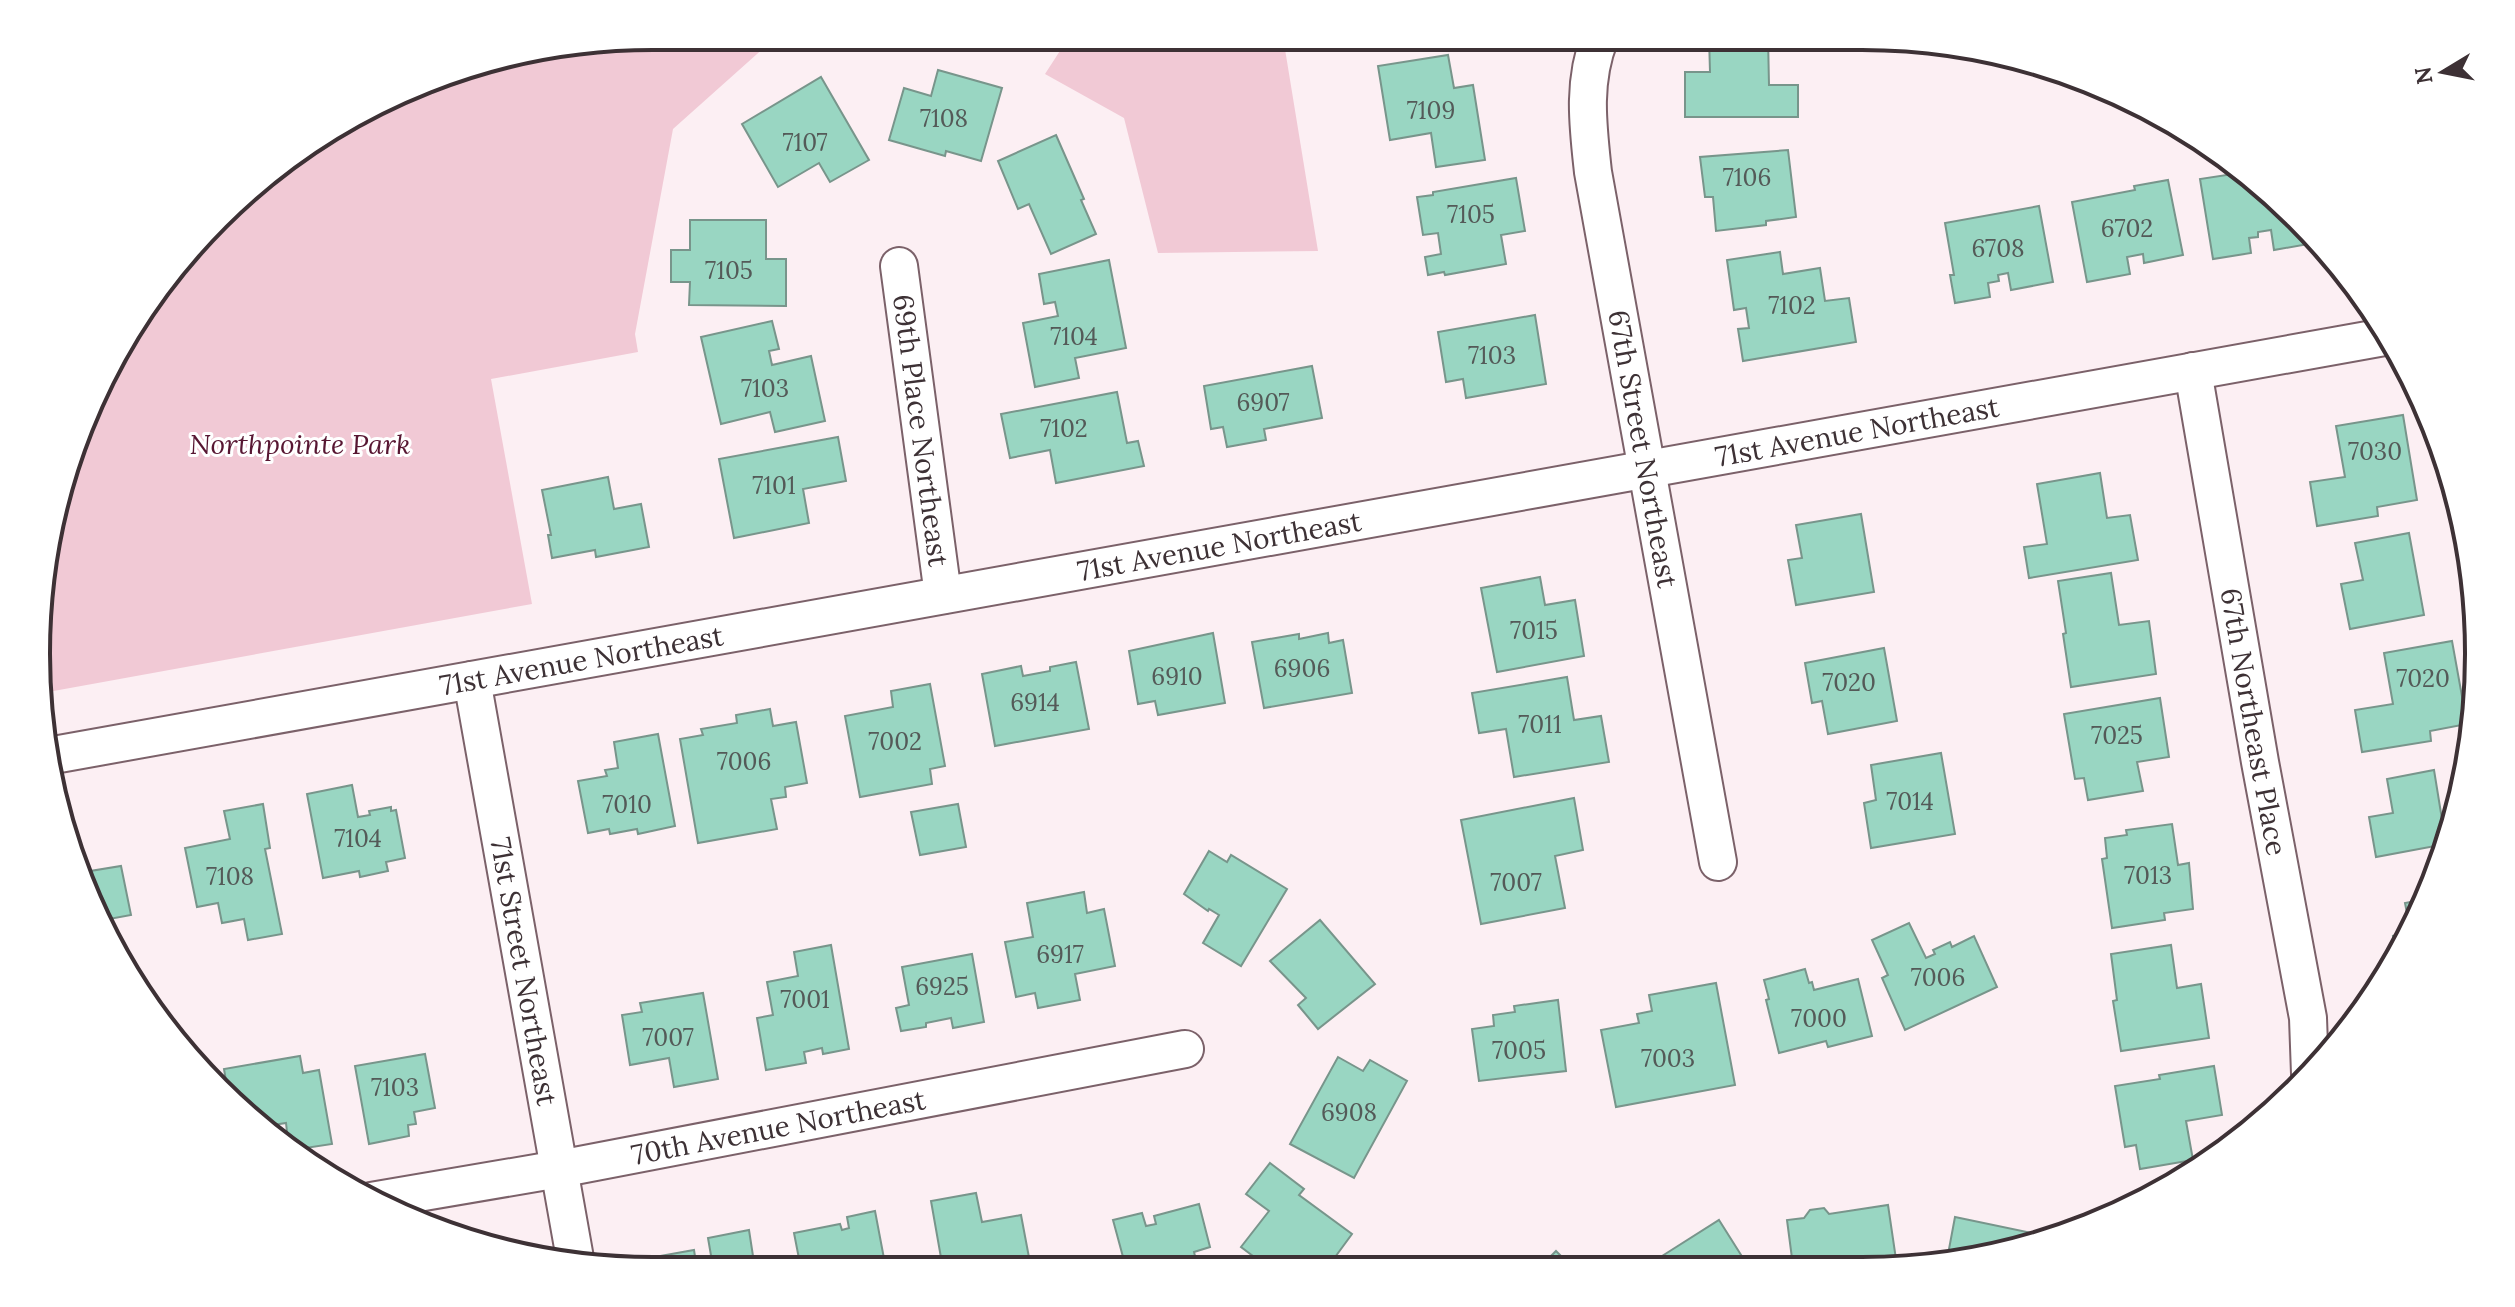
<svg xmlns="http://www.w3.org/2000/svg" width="2515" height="1307" viewBox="0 0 2515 1307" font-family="Lora,serif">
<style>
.green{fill:#f1c9d5}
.building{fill:#99d6c2;stroke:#78958b;stroke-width:2}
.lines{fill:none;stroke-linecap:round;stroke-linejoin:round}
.street-casing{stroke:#7b6169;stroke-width:40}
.street{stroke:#fff;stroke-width:36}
.labels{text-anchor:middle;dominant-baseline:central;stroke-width:6;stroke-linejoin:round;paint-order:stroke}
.number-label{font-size:24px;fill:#545a58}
.street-label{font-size:28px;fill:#3d3135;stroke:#fff}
.park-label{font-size:28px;font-style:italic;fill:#571632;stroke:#fff}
.rim{fill:none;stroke:#3d3135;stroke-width:4}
</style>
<rect width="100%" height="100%" fill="#fceff3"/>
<!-- green -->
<g class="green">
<path d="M 654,36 L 777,36 L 673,129 L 635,334 L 638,352 L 491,379 L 532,604 L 37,694 L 57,494 L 140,311 L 277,164 L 455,69 Z"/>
<path d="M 1057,36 L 1283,37 L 1318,251 L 1158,253 L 1124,118 L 1045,74 L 1067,40 Z"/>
</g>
<!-- building -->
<g class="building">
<path d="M 1709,37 L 1768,37 L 1769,85 L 1798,85 L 1798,117 L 1685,117 L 1685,72 L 1710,72 Z"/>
<path d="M 1448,55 L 1454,88 L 1473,85 L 1485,160 L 1436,167 L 1431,133 L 1390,140 L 1378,66 Z"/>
<path d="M 938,70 L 1002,88 L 981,161 L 946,151 L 945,156 L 889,140 L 904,88 L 931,96 Z"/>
<path d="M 821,77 L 869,160 L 830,182 L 819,163 L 778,187 L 742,124 Z"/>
<path d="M 1056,135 L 1084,199 L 1081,200 L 1096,234 L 1051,254 L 1029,204 L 1018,209 L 998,161 Z"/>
<path d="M 1788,150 L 1796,217 L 1766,221 L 1766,225 L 1716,231 L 1713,197 L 1705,197 L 1700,157 Z"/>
<path d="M 2246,172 L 2312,234 L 2314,243 L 2274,250 L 2271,230 L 2258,232 L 2258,237 L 2249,238 L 2251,253 L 2213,259 L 2200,179 Z"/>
<path d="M 1516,178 L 1525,231 L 1501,235 L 1506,264 L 1445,275 L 1444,272 L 1428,275 L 1425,257 L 1441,254 L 1438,233 L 1423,235 L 1417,197 L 1433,195 L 1433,192 Z"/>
<path d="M 2168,180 L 2183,255 L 2144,263 L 2143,254 L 2127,257 L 2130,274 L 2087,282 L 2072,202 L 2135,190 L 2134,186 Z"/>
<path d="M 2039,206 L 2053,282 L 2011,290 L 2008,273 L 1998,275 L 1999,281 L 1988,283 L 1990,297 L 1955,303 L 1950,275 L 1954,275 L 1945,223 Z"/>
<path d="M 690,220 L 766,220 L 766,259 L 786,259 L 786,306 L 689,305 L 690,282 L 671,282 L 671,250 L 690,250 Z"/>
<path d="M 1780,252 L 1783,274 L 1820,268 L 1825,301 L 1849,298 L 1856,342 L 1743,361 L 1738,329 L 1749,328 L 1746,308 L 1734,310 L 1727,260 Z"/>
<path d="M 1109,260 L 1126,348 L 1075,358 L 1079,378 L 1035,387 L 1023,323 L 1058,316 L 1055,302 L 1044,304 L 1039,274 Z"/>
<path d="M 1535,315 L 1546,384 L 1466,398 L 1463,379 L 1446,382 L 1438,332 Z"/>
<path d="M 772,321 L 779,349 L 769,351 L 772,365 L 811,356 L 825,421 L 775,432 L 770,412 L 721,424 L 701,337 Z"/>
<path d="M 1312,366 L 1322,418 L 1264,429 L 1266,440 L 1227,447 L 1223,427 L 1211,429 L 1204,386 Z"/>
<path d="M 1117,392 L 1127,443 L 1138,441 L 1144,466 L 1056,483 L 1050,450 L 1010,458 L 1001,414 Z"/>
<path d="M 2403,415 L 2417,500 L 2377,507 L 2378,516 L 2317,526 L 2310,482 L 2345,477 L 2336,426 Z"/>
<path d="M 838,437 L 846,481 L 803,489 L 809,523 L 734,538 L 719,459 Z"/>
<path d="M 2100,473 L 2107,518 L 2130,515 L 2138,560 L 2029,578 L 2024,547 L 2047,544 L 2037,484 Z"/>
<path d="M 608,477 L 614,509 L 641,504 L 649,547 L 596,557 L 595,550 L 552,558 L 548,535 L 551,535 L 542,490 Z"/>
<path d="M 1861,514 L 1874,592 L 1796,605 L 1788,560 L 1802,558 L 1796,525 Z"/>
<path d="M 2409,533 L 2424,615 L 2350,629 L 2341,584 L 2363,580 L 2355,543 Z"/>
<path d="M 2111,573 L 2119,625 L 2149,621 L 2156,674 L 2071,687 L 2063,634 L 2066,633 L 2058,581 Z"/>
<path d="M 1540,577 L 1545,605 L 1575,600 L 1584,656 L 1497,672 L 1481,588 Z"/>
<path d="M 1213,633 L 1225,703 L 1158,715 L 1155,701 L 1138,704 L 1129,651 Z"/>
<path d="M 1328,633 L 1329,643 L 1343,640 L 1352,693 L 1264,708 L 1252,642 L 1299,634 L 1299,639 Z"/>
<path d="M 2452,641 L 2467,724 L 2430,731 L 2431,741 L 2362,752 L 2355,710 L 2393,704 L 2384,653 Z"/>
<path d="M 1884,648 L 1897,721 L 1828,734 L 1822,701 L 1812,703 L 1805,663 Z"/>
<path d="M 1076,662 L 1089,729 L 995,746 L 982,674 L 1021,666 L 1023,676 L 1050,671 L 1050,667 Z"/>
<path d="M 1567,677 L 1574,720 L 1601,716 L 1609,762 L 1514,777 L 1506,729 L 1479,733 L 1472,693 Z"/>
<path d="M 930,684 L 945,766 L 930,769 L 932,784 L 860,797 L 845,716 L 893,707 L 891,691 Z"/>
<path d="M 2160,698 L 2169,757 L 2137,762 L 2143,791 L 2088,800 L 2084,778 L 2075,779 L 2064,714 Z"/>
<path d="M 770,709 L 773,726 L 796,722 L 807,783 L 785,787 L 786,797 L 771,799 L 777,829 L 698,843 L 680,739 L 703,735 L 701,729 L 737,723 L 736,715 Z"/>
<path d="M 658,734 L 675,826 L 638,834 L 637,829 L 610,834 L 609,829 L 588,833 L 578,781 L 607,776 L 605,770 L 618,768 L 614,742 Z"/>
<path d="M 1941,753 L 1955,834 L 1871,848 L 1864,803 L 1876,800 L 1871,765 Z"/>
<path d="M 2434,770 L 2446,844 L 2376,857 L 2369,817 L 2393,813 L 2387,779 Z"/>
<path d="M 352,785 L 358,817 L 370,815 L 369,811 L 391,807 L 391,811 L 396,810 L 405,858 L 386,862 L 388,871 L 360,877 L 359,871 L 323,878 L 307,794 Z"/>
<path d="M 1574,798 L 1583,850 L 1555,856 L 1565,908 L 1481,924 L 1461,820 Z"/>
<path d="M 263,804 L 270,848 L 265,849 L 282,934 L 248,940 L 244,919 L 222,923 L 218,903 L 197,907 L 185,848 L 230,839 L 224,811 Z"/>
<path d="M 958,804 L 966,847 L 920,855 L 911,812 Z"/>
<path d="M 2172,824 L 2178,865 L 2189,863 L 2193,909 L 2164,913 L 2165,920 L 2112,928 L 2102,859 L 2107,858 L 2105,838 L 2127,835 L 2126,830 Z"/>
<path d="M 73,839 L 78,867 L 89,865 L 90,871 L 121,866 L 131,915 L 109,919 L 111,929 L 103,930 L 99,926 L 67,840 Z"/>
<path d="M 1209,851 L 1227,862 L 1231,855 L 1287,889 L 1241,966 L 1203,943 L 1219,915 L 1209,909 L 1208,911 L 1184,894 Z"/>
<path d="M 1084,892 L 1087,913 L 1104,909 L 1115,966 L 1075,974 L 1080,1000 L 1038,1008 L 1035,993 L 1016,997 L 1005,942 L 1033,937 L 1027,903 Z"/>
<path d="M 2426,899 L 2415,927 L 2411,934 L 2405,903 Z"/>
<path d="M 1320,920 L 1375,984 L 1318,1029 L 1298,1005 L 1306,998 L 1270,961 Z"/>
<path d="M 1909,923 L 1926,958 L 1935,954 L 1933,950 L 1950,942 L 1952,947 L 1974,936 L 1997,987 L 1905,1030 L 1882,978 L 1888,975 L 1872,940 Z"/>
<path d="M 2411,934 L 2396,956 L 2393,936 Z"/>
<path d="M 831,945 L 849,1049 L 823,1054 L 822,1048 L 804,1052 L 806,1063 L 766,1070 L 757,1018 L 773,1015 L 767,982 L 798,976 L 794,952 Z"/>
<path d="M 2171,945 L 2177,988 L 2201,984 L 2209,1038 L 2121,1051 L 2113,1001 L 2117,1000 L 2111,954 Z"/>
<path d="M 972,954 L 984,1022 L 953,1028 L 951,1018 L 926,1023 L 926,1027 L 901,1031 L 896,1008 L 909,1005 L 902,967 Z"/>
<path d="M 1805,969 L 1809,983 L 1812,982 L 1814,990 L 1858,979 L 1872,1036 L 1828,1047 L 1826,1041 L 1779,1053 L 1766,1000 L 1769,999 L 1764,980 Z"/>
<path d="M 1716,983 L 1735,1085 L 1616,1107 L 1601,1030 L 1639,1023 L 1637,1014 L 1652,1011 L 1649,995 Z"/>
<path d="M 703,993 L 718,1079 L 674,1087 L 669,1058 L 630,1065 L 622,1015 L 642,1012 L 640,1003 Z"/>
<path d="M 1558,1000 L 1566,1071 L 1479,1081 L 1472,1029 L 1494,1026 L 1493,1015 L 1515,1012 L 1514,1006 Z"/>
<path d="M 425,1054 L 435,1108 L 414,1112 L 416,1124 L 408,1125 L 409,1136 L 369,1144 L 355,1066 Z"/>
<path d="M 300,1056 L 303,1073 L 319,1070 L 332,1144 L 299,1149 L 288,1141 L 286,1123 L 267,1126 L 229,1099 L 224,1069 Z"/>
<path d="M 1338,1057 L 1363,1071 L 1370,1060 L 1407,1081 L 1354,1178 L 1290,1144 Z"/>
<path d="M 2214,1066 L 2222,1115 L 2186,1121 L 2193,1160 L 2140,1169 L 2136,1145 L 2125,1147 L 2115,1086 L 2160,1079 L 2159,1075 Z"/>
<path d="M 1270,1163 L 1304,1189 L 1299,1195 L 1352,1234 L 1327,1268 L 1303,1268 L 1299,1265 L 1297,1268 L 1269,1268 L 1241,1247 L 1269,1211 L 1246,1194 Z"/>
<path d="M 976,1193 L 982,1222 L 1021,1215 L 1031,1268 L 943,1269 L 931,1201 Z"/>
<path d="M 1199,1204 L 1210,1247 L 1194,1252 L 1198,1268 L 1126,1268 L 1113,1220 L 1142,1213 L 1146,1226 L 1156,1224 L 1154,1216 Z"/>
<path d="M 1888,1205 L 1897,1266 L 1793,1266 L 1787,1220 L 1804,1218 L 1810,1210 L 1824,1208 L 1829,1214 Z"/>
<path d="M 875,1211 L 886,1269 L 801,1269 L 794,1233 L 840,1224 L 842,1230 L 849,1228 L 847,1217 Z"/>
<path d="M 1955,1217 L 2046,1236 L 2046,1238 L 1946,1265 Z"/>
<path d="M 1719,1220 L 1748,1266 L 1653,1267 L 1651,1263 Z"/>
<path d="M 749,1230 L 755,1269 L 698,1269 L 713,1267 L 708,1238 Z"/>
<path d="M 694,1250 L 697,1269 L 663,1270 L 660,1256 Z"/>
<path d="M 1556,1251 L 1572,1267 L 1540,1267 Z"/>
</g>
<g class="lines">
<defs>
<g id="street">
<path id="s1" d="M 1600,37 C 1582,82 1588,126 1593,172 L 1718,862"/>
<path id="s2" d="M 899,266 L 943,595"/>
<path id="s3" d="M 2193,371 L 2260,762 L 2308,1018 L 2310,1074"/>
<path id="s4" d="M 472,680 L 576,1264"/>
<path id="s5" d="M 48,756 L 2390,336"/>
<path id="s6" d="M 371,1201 L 559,1169 L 1185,1049"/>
</g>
</defs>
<!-- street casing -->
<use href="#street" class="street-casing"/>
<!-- street -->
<use href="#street" class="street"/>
</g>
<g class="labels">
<!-- number labels -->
<g class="number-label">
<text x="1431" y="110">7109</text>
<text x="944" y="118">7108</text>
<text x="805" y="142">7107</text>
<text x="1747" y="177">7106</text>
<text x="1471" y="214">7105</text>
<text x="2127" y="228">6702</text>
<text x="1998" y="248">6708</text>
<text x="729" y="270">7105</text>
<text x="1792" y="305">7102</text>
<text x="1074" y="336">7104</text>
<text x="1492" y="355">7103</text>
<text x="765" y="388">7103</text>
<text x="1263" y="402">6907</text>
<text x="1064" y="428">7102</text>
<text x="2375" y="451">7030</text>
<text x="774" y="485">7101</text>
<text x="1534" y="630">7015</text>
<text x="1302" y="668">6906</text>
<text x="1177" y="676">6910</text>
<text x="2423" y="678">7020</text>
<text x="1849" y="682">7020</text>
<text x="1035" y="702">6914</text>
<text x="1540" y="724">7011</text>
<text x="2117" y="735">7025</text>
<text x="895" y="741">7002</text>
<text x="744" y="761">7006</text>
<text x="1910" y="801">7014</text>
<text x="627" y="804">7010</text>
<text x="358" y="838">7104</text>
<text x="2148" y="875">7013</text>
<text x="230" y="876">7108</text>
<text x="1516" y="882">7007</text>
<text x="1060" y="954">6917</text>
<text x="1938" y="977">7006</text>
<text x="942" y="986">6925</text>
<text x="805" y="999">7001</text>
<text x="1819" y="1018">7000</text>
<text x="668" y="1037">7007</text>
<text x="1519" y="1050">7005</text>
<text x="1668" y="1058">7003</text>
<text x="395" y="1087">7103</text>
<text x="1349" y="1112">6908</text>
</g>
<!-- street labels -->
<g class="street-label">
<text stroke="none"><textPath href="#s2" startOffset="166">69th Place Northeast</textPath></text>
<text stroke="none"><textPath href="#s5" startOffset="1838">71st Avenue Northeast</textPath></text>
<text stroke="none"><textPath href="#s1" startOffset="418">67th Street Northeast</textPath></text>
<text stroke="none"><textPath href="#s5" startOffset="1190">71st Avenue Northeast</textPath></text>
<text stroke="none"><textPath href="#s5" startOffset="542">71st Avenue Northeast</textPath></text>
<text stroke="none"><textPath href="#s3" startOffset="356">67th Northeast Place</textPath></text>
<text stroke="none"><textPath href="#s4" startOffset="296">71st Street Northeast</textPath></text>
<text stroke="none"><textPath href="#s6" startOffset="414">70th Avenue Northeast</textPath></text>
</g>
<!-- park labels -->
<g class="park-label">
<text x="300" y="444">Northpointe Park</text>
</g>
</g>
<!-- crop -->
<path d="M0 0H2515V1307H0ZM653 50H1862A603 603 0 0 1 2465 653V654A603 603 0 0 1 1862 1257H653A603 603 0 0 1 50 654V653A603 603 0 0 1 653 50Z" fill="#fff" fill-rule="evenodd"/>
<path class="rim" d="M653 50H1862A603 603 0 0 1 2465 653V654A603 603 0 0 1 1862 1257H653A603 603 0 0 1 50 654V653A603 603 0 0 1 653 50Z"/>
<!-- north arrow -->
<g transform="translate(2443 72) rotate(260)" stroke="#ffffff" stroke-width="6" paint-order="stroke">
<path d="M0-6L14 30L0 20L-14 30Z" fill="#3d3135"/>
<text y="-12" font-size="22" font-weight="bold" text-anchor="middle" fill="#3d3135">N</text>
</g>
</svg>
